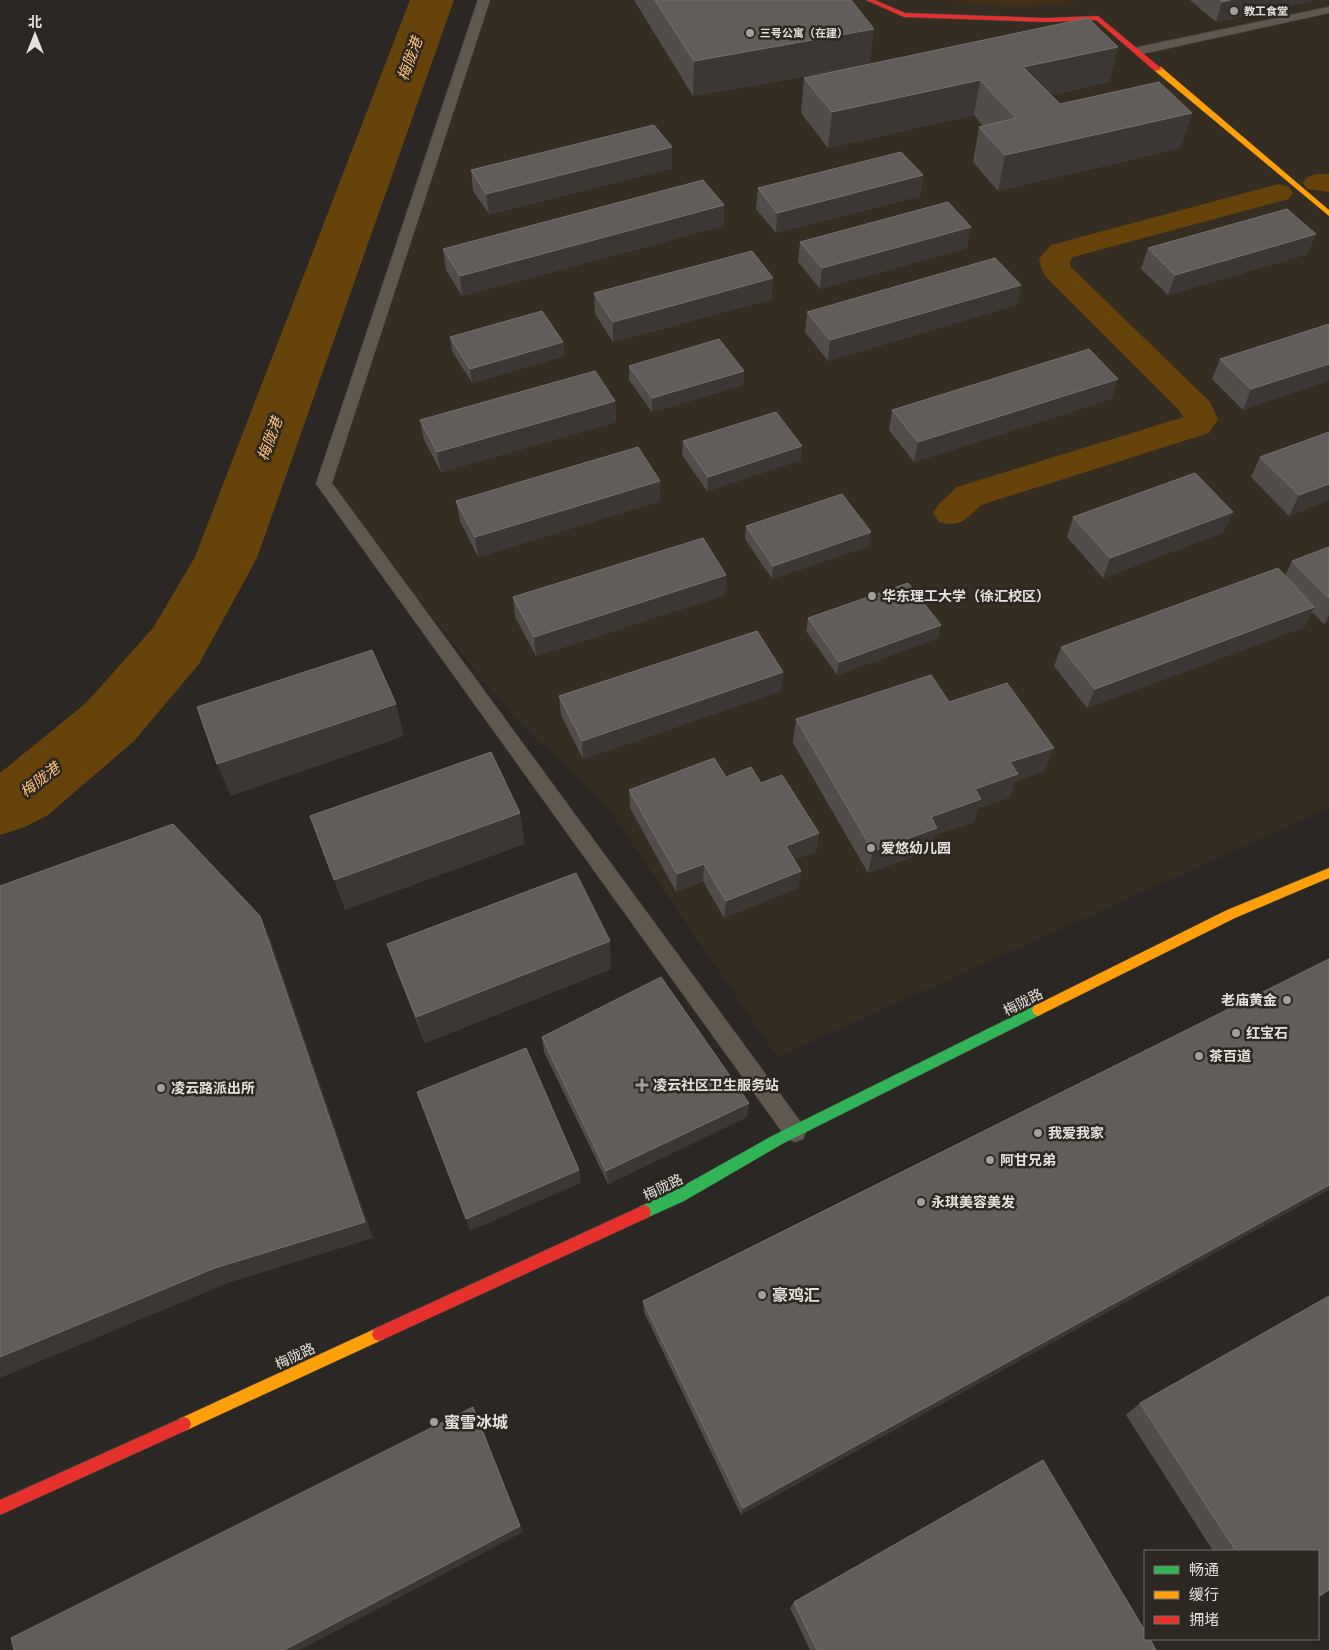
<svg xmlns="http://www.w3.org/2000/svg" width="1329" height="1650" viewBox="0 0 1329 1650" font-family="Quicksand,'Noto Sans SC',sans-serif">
<rect width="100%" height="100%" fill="#2a2724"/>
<path fill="#352c22" d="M477,0H1329V808L777,1057L605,804L505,707L324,484Z"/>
<path fill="#412e13" d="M949,0H1081C1033,9 996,7 949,0Z"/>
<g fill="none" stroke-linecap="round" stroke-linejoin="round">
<path fill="#67430c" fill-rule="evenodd" d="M1317,174H1329V192L1307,189L1303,183L1307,177Z
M1279,184L1289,187L1293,193L1289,199L1073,257L1070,261L1071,267L1210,402L1218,419L1209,433L981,505C966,519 961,528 939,522L933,513L939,504L957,487L1184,417L1179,410L1046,277L1042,270L1039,259L1051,245Z"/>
<path fill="#67430c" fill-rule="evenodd" d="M410,0H454L257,558L199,664L134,741L48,815L25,827L0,835V773L86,703L153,628L195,557Z"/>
<g stroke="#474542" stroke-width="1">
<path id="lane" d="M478,0H490L332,483L803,1125L806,1132L803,1139L795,1142L787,1139L316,484Z
M1329,7V13L1138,55L1132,51L1138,47Z"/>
</g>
<g stroke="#474542" stroke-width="1">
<path id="fast" d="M1038,1004L1042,1006L1044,1010L1042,1014L782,1144L684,1201L644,1219L639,1217L637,1212L639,1207L674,1191L772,1136Z"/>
</g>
<g stroke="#474542" stroke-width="1">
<path id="slow" d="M1155,67H1161L1329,210V216L1155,71Z
M1329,868V878L1235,918L1042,1014L1038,1016L1034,1014L1032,1010L1034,1006L1227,910Z
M379,1327L384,1329L386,1334L384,1339L189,1429L184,1431L179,1429L177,1424L179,1419Z"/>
</g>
<g stroke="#474542" stroke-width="1">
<path id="jam" d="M866,0H875L905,13L1046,18L1098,16L1162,69L1155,71L1096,20L1046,22L904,17Z
M644,1205L649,1207L651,1212L649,1217L384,1339L379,1341L374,1339L372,1334L374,1329Z
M184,1417L189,1419L191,1424L189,1429L0,1515V1500Z"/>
</g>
<use href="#lane" fill="#60584f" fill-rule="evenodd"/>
<use href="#fast" fill="#30b455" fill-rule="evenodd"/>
<use href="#slow" fill="#ff9f0a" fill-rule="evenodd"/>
<use href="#jam" fill="#e5322d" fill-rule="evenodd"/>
</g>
<path fill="#514d4b" d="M634,0H851L870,64L1118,47L1109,82L1051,95L1060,104L1192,113L1180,148L998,191L973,162L979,127L983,126L974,115L828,148L801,113L804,78L845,69L693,96Z
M1190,0H1316L1216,22Z
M672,147V168L489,214L473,191L471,170Z
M923,175L920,196L776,233L756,209L758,188Z
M724,205L723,226L462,296L446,270L443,249Z
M1316,234L1307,254L1168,295L1141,269L1148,248Z
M800,242L967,248L820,289L798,262Z
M1021,285L1016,305L828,361L805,332L807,312Z
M594,293L772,299L613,342L595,314Z
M1329,324L1243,410L1212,379L1220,359Z
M450,337L563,342L564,356L472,383L452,351Z
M629,366L744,371L743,385L652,412L629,380Z
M1118,379L1111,399L914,462L889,430L892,410Z
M615,401L616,422L441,472L424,440L420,420Z
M1329,432V500L1289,516L1251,477L1260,457Z
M683,441L801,460L707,491L682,455Z
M456,501H660L478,557L460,521Z
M1073,517L1224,532L1103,578L1067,537Z
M746,526L869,546L772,579L745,539Z
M1329,547V621L1324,624L1312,612L1304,627L1087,708L1054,666L1061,647L1285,576L1292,561Z
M726,575L725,595L536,656L515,617L513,597Z
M808,618L941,625L938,638L837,675L806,631Z
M783,672L781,691L583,759L561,715L559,696Z
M949,702L1045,771L1015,781L1010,797L978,808L974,822L935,835L931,850L868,873L793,743L796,719Z
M726,777L761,783L819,833L816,851L794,860L801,871L798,888L724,918L703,881L676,892L630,808L629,790Z
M387,944L611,969L425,1043L397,972Z
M1329,959L741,1515L644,1312L643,1301Z
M542,1037L749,1103L747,1117L608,1184L544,1052Z
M1140,1403L1318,1551H1213L1126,1415Z
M794,1602L1156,1650H810L790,1608Z"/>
<path fill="#3b3735" d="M1230,0H1316L1216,22L1222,2Z
M874,29L870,64L693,96L694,61Z
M1118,47L1109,82L1016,103L1023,67Z
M980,80L974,115L828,148L832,112Z
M1192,113L1180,148L998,191L1005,155Z
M672,147V168L489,214L486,194Z
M923,175L920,196L776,233L777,213Z
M724,205L723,226L462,296L460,276Z
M971,227L967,248L820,289L822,268Z
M1316,234L1307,254L1168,295L1175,275Z
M773,278L772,299L613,342V322Z
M1021,285L1016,305L828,361L830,340Z
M563,342L564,356L472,383L470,369Z
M1329,364V381L1243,410L1251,389Z
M744,371L743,385L652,412V398Z
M1118,379L1111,399L914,462L918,442Z
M615,401L616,422L441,472L437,452Z
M802,446L801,460L707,491L708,477Z
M660,481V501L478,557L475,537Z
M1329,484V500L1289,516L1299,495Z
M1233,512L1224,532L1103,578L1110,558Z
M871,532L869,546L772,579L773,566Z
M726,575L725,595L536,656L534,637Z
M1314,607L1304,627L1087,708L1095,689Z
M1329,614V621L1324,624Z
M941,625L938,638L837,675L839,662Z
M783,672L781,691L583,759L582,741Z
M396,704L404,736L231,796L217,764Z
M1054,748L1045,771L1015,781L1010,797L978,808L974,822L935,835L931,850L868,873L873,851L975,789L1010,762Z
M520,813L525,844L345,910L334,880Z
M819,833L816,851L784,864L786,846Z
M704,864L703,881L676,892L677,874Z
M801,871L798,888L724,918L726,901Z
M260,916L270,938L373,1238L228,1283L0,1378V1357Z
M610,941L611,969L425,1043L416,1017Z
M749,1103L747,1117L608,1184L606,1171Z
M579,1170L581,1183L470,1231L466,1219Z
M1329,1185V1190L741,1515L743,1508Z
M473,1407L477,1415L523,1532L300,1650H284Z"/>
<path fill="#615d5b" stroke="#75716f" d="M655,0H851L874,29L694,61Z
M1220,0H1230L1222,2Z
M1088,18L1118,47L1023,67L1060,104L1159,82L1192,113L1005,155L979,127L1016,118L980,80L832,112L804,78Z
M654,125L672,147L486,194L471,170Z
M901,152L923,175L777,213L758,188Z
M703,180L724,205L460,276L443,249Z
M948,202L971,227L822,268L800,242Z
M1287,209L1316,234L1175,275L1148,248Z
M752,251L773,278L613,322L594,293Z
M995,258L1021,285L830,340L807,312Z
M542,311L563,342L470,369L450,337Z
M1329,324V364L1251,389L1220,359Z
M719,339L744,371L652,398L629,366Z
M1089,349L1118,379L918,442L892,410Z
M595,371L615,401L437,452L420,420Z
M776,412L802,446L708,477L683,441Z
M1329,432V484L1299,495L1260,457Z
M638,447L660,481L475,537L456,501Z
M1195,473L1233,512L1110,558L1073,517Z
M842,494L871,532L773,566L746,526Z
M703,538L726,575L534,637L513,597Z
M1329,547V598L1292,561Z
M1278,568L1314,607L1095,689L1061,647Z
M908,583L941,625L839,662L808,618Z
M757,631L783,672L582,741L559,696Z
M372,650L396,704L217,764L197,707Z
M931,675L949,702L1007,683L1054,748L1010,762L1018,774L975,789L981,799L931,817L937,828L873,851L796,719Z
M491,752L520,813L334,880L310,816Z
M714,758L726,777L751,767L761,783L782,775L819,833L786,846L801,871L726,901L704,864L677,874L629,790Z
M173,824L260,916L365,1222L215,1268L0,1357V886Z
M576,873L610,941L416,1017L387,944Z
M1329,959V1185L743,1508L643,1301Z
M661,977L749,1103L606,1171L542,1037Z
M526,1048L579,1170L466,1219L417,1092Z
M1329,1296V1590L1318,1597V1551H1236L1140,1403Z
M473,1407L520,1526L284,1650H14L11,1638Z
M1043,1460L1145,1631V1639H1150L1156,1650H817L794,1602Z"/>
<g fill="#a39f9c" stroke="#2d2721" stroke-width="2">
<circle cx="1234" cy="11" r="5"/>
<circle cx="750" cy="33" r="5"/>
<circle cx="872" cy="596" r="5"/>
<circle cx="871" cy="848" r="5"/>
<circle cx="1287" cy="1000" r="5"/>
<circle cx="1236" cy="1033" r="5"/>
<circle cx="1199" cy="1056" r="5"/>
<path d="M639.5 1077.5h5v5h5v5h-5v5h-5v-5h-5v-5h5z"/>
<circle cx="161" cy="1088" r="5"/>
<circle cx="1038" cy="1133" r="5"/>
<circle cx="990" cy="1160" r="5"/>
<circle cx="921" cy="1202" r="5"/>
<circle cx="762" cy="1295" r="5"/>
<circle cx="434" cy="1422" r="5"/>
</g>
<g text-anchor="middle" stroke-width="5" stroke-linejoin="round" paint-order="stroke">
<g font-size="11" font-weight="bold" fill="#e4e0dc" stroke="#2d2721" text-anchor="start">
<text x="1244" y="15">教工食堂</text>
<text x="760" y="37">三号公寓（在建）</text>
</g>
<g font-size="14" font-weight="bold" fill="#e4e0dc" stroke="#2d2721" text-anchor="start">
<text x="882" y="601">华东理工大学（徐汇校区）</text>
<text x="881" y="853">爱悠幼儿园</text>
<text x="1277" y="1005" text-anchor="end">老庙黄金</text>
<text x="1246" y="1038">红宝石</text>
<text x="1209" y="1061">茶百道</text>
<text x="653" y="1090">凌云社区卫生服务站</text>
<text x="171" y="1093">凌云路派出所</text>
<text x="1048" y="1138">我爱我家</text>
<text x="1000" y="1165">阿甘兄弟</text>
<text x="931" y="1207">永琪美容美发</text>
</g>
<g font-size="14" fill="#e4e0dc" stroke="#2d2721">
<text transform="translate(1023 1002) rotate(-27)" y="5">梅陇路</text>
<text transform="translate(663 1187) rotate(-26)" y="5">梅陇路</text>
<text transform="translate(295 1356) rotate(-25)" y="5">梅陇路</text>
</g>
<g font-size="15" font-style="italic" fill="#fcc37b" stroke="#2d2721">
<text transform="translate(410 59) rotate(-70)" y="5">梅陇港</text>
<text transform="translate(270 439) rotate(-70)" y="5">梅陇港</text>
<text transform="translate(40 780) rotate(-38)" y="5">梅陇港</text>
</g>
<g font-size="16" font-weight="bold" fill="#e4e0dc" stroke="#2d2721" text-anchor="start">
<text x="772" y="1301">豪鸡汇</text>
<text x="444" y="1428">蜜雪冰城</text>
</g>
</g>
<rect x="1144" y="1550" width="175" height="90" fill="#2d2721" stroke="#76716c"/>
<rect x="1154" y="1566" width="25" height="8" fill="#30b455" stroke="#76716c"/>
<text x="1189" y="1575" font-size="15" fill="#e4e0dc">畅通</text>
<rect x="1154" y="1591" width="25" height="8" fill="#ff9f0a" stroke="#76716c"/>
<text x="1189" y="1600" font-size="15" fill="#e4e0dc">缓行</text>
<rect x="1154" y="1616" width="25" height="8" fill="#e5322d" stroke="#76716c"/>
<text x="1189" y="1625" font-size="15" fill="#e4e0dc">拥堵</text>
<g transform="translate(35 35)" stroke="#2d2721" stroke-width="4" paint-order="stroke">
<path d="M0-4L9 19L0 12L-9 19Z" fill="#e4e0dc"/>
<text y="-8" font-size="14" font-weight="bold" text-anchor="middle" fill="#e4e0dc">北</text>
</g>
</svg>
